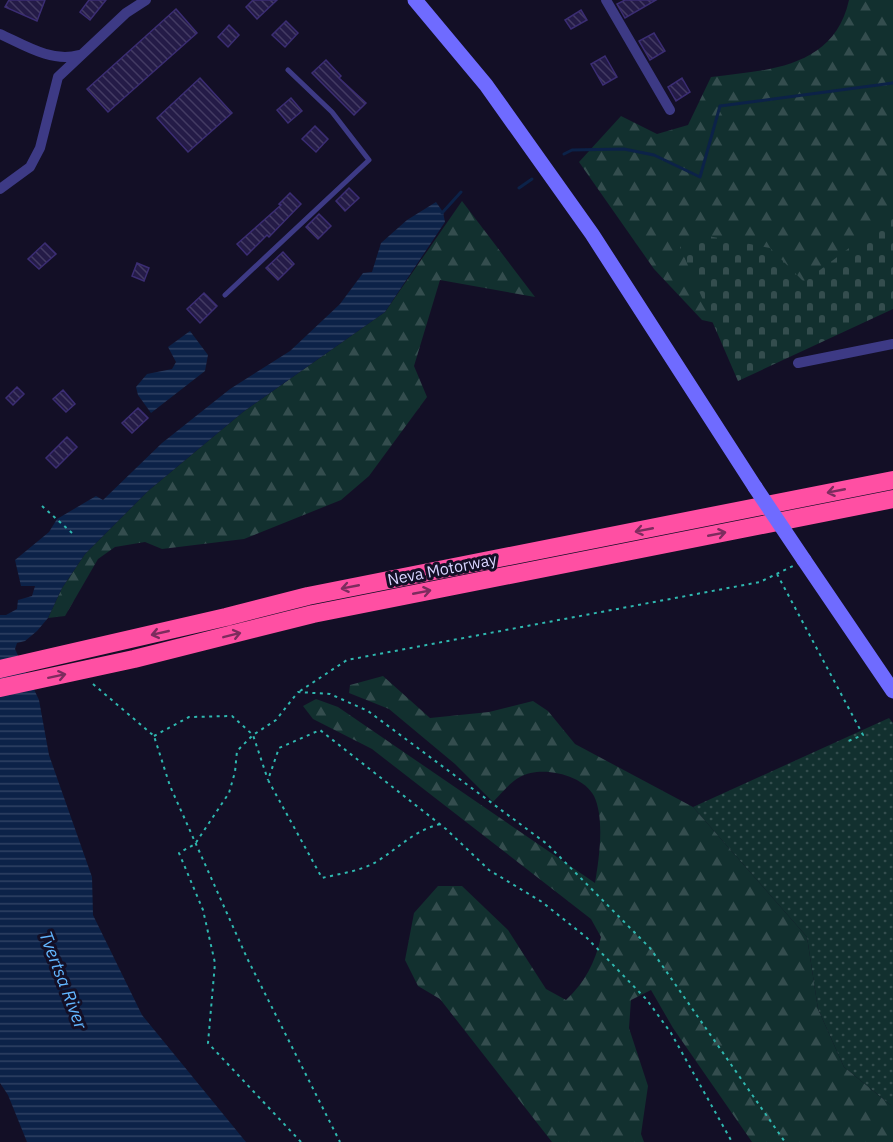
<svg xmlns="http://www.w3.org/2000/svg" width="893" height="1142" viewBox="0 0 893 1142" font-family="'IBM Plex Sans',sans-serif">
<defs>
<pattern id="green-dots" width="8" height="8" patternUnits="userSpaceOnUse" patternTransform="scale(1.5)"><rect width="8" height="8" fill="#12302f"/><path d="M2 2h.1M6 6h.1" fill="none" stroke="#344d4e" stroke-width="1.8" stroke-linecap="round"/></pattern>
<pattern id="forest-firs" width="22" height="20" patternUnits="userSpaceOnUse" patternTransform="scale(1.5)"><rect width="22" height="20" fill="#12302f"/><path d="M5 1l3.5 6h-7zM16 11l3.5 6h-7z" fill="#344d4e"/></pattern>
<pattern id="cemetery-stones" width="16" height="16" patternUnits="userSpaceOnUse" patternTransform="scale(1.5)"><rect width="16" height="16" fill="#12302f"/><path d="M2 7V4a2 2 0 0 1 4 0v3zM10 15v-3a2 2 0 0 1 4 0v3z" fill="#344d4e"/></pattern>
<pattern id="water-rules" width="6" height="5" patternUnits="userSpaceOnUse" patternTransform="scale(1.5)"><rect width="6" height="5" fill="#0c2248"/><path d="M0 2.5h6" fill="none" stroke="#2f4163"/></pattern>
<pattern id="building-back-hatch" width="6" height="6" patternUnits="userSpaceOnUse" patternTransform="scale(1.5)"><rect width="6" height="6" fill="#241b47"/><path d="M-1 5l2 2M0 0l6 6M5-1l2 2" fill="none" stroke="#433b63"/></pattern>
</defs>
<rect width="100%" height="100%" fill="#130f26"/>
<path fill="url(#green-dots)" d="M889,718L893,723V1107L844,1067L818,1009L807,937L693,807Z"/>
<path fill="url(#forest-firs)" d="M849,0H893V288L747,330L702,320L654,269L579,162L621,116L657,134L688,125L711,77C769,70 834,68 849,0Z
M462,201L535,297L440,280L414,366L427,397L369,476L341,500L244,539L162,549L145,542L115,547L98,559L65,616L48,618L62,588L85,554L148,491L243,412L385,312Z
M383,676L430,718L489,712L533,701L548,711L575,744L693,807L807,937L818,1009L844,1067L893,1107V1142H752L673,1028L651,990L631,1000L629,1028L648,1086L641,1134L644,1142H552L440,999L418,986L405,960L414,913L438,886H462L508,930L546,989L566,1000C585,982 595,963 601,937L591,919L372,749L313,719L303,706L316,699L338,707L595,883C599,859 605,819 594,796C583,774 540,765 520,777C510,782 501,794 493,802L455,764L389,709L349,693L350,685Z"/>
<path fill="url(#cemetery-stones)" d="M893,215V309L738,381L680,247L708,236L770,248L804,282Z"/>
<path fill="url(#water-rules)" d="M436,202L443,212L445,222L385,312L243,412L148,491L85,554L62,588L48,618L37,631L25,641L17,643L15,649L39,700L49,755L92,877L93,915L142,1015L246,1142H27L8,1095L0,1083V615H6L17,609L18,600L32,596L35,586H21L15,560L49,532L57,519L96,496L103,500L162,443L230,389L290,351L340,304L363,273L372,272L381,243L407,220Z
M190,331L208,355L205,371L151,413L138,395L136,387L147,374L172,369L176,362L168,347Z"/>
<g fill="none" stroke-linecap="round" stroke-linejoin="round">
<path stroke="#0c2248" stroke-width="3" d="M564,154L572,150L624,149L654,155L700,177L720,106L893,83
M519,188L532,179
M442,213L461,192"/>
</g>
<path fill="url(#building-back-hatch)" stroke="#3b2d73" stroke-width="1.5" d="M9,0H45L37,21L5,7Z
M89,0H106L90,20L80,12Z
M253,0H277L257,19L246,7Z
M625,0H656L625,18L617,4Z
M176,9L197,33L108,112L87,89Z
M581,10L587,20L571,29L565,20Z
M286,21L298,33L285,47L272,35Z
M229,25L239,35L228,47L218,37Z
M654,33L665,51L650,60L639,41Z
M605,56L617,77L603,85L591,64Z
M326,60L341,76L339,78L366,103L354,115L312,73Z
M200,78L232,113L188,152L157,118Z
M682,78L690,92L676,101L668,87Z
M291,98L302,111L288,123L277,110Z
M315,126L328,139L316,152L302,139Z
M349,188L359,198L345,211L336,201Z
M290,193L301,204L269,237L267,235L247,255L237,244L281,205L279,204Z
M319,214L331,226L318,239L306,227Z
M45,243L56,254L39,269L28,259Z
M283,252L294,264L278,280L266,268Z
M137,263L149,268L144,281L132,276Z
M204,293L217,306L200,323L187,309Z
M17,387L24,394L13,405L6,398Z
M63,390L75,404L66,412L53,399Z
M138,408L148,418L132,433L122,423Z
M67,437L77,447L56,468L46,458Z"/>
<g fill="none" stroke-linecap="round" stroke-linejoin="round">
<path stroke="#2fb8b0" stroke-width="2" stroke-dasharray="3 4.5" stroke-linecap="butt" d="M42,506L72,533
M777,574L863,735L846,742
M93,684L154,736L170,786L247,958L340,1142
M300,691L347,660L760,582L793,566
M154,736L189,717L232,716L253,735L268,780
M440,824C413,831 399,848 376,862C361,871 338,874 322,878L268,780L279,748L320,730L446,829L489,870L542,902L586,937L647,1000L671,1033L732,1142
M301,1142L208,1043L215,963L203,910L179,853L195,844L229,793L235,772L237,751L253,735L276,720L298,692L330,694L368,711L547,844L650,948L785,1142"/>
<path stroke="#3d3a85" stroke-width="5" d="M225,295L369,160L332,112L288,70"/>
<path stroke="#3d3a85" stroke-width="10" d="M606,0L670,110
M0,34C24,45 52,63 79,55
M0,189L30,167L40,148L58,77L126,13L146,0
M798,363L893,344"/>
<path stroke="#6f6bff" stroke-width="15" d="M415,0L486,85L592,234L755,487
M804,560L893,691"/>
<path stroke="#ff4fa3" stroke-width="18" d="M0,669L226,617L308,596L893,480
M0,688L134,659L313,614L893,499"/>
<path stroke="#6f6bff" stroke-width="15" d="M755,487L804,560"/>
</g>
<defs><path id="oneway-shaft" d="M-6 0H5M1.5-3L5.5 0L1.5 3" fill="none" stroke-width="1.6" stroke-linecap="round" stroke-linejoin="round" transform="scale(1.5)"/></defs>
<g stroke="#7d2c5e">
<use href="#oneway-shaft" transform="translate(836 491) rotate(169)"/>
<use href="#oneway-shaft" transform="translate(644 530) rotate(169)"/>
<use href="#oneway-shaft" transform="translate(717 534) rotate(-11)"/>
<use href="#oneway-shaft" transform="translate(350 587) rotate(169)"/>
<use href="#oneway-shaft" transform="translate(422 592) rotate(-11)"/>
<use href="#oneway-shaft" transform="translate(160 633) rotate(167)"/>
<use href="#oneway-shaft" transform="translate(232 635) rotate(-14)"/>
<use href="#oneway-shaft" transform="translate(57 676) rotate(-12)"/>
</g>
<g text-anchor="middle" stroke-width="6" stroke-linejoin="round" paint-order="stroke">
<g font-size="16" fill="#d9d4ff" stroke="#130f26">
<text transform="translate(442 569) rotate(-11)" y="6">Neva Motorway</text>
</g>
<g font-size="18" font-style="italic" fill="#62b6ff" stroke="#130f26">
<text transform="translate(63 980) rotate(69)" y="6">Tvertsa River</text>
</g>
</g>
</svg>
